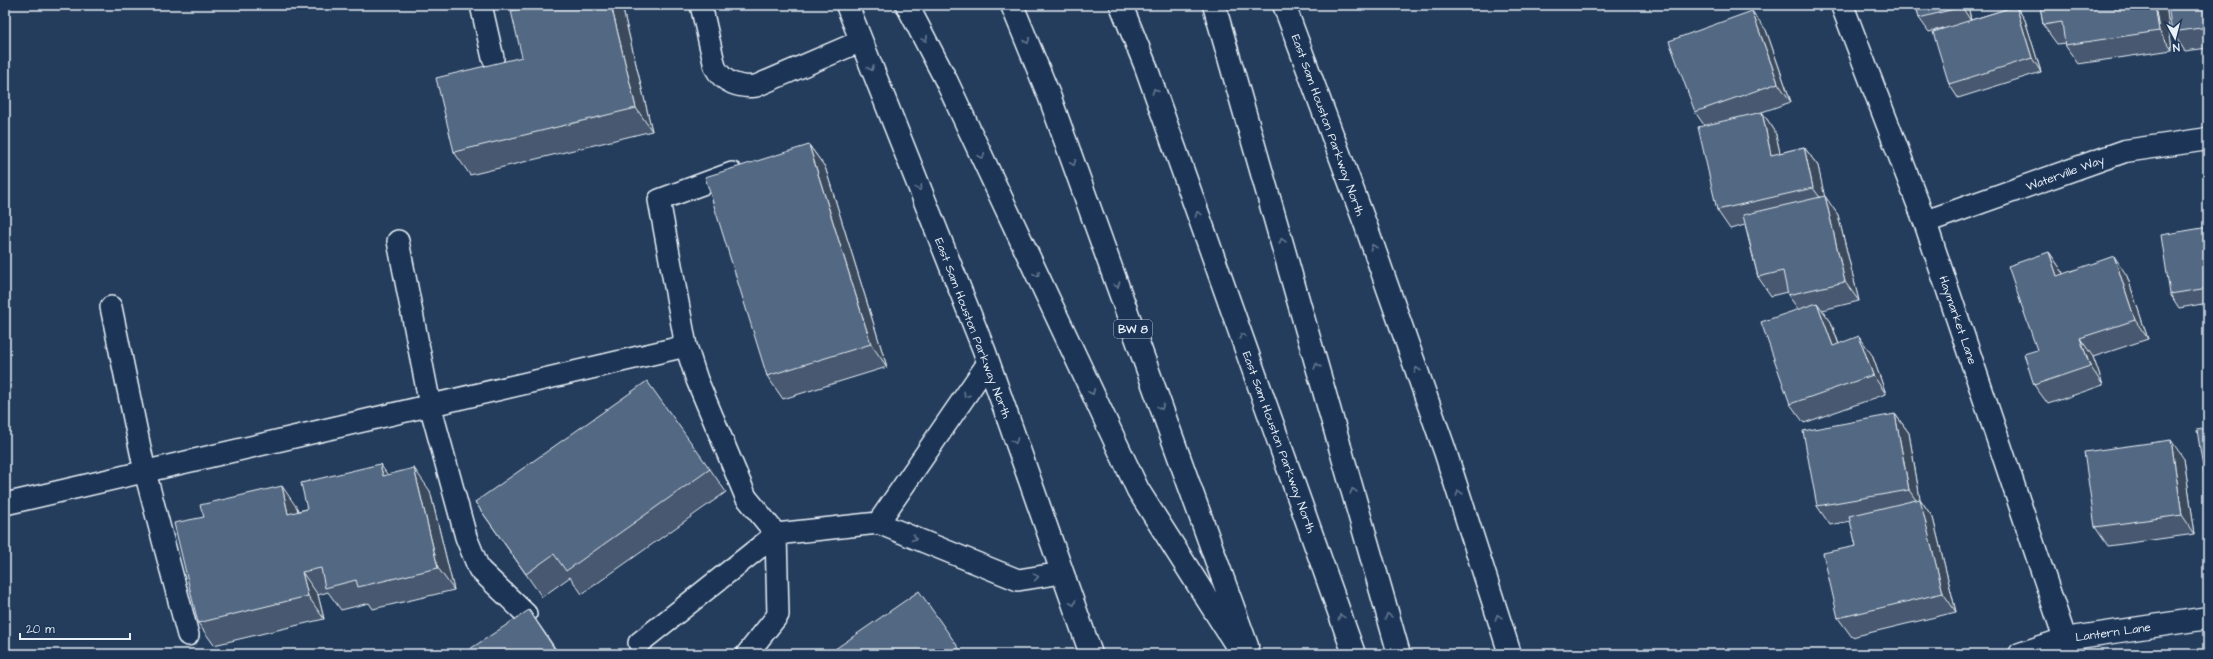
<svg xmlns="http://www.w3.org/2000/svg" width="2213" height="659" viewBox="0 0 2213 659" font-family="'Architects Daughter',sans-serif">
<rect width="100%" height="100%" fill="#253d5d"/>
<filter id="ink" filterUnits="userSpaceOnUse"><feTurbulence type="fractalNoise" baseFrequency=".025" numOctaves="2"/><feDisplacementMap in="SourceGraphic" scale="8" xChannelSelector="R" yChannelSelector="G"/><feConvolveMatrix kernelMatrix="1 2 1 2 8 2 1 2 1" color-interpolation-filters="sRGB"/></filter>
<g filter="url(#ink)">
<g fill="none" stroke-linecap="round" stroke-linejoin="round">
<g stroke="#e8f1f8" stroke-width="24">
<path id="service" d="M481,5L493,58
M701,5L715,67C723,83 740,88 756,86L861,41
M398,241L430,405L466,537L479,569L526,614
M111,307L145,472L188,635
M686,346L659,200L732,173
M5,504L686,346L697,380L746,497L776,534L778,615L747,654
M878,523L988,363
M639,643L776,534L878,523L1018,580L1062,573"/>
</g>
<g stroke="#e8f1f8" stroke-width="25">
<path id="minor" d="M1842,5L1925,222L2065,639
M1925,222L2125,151L2208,139
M2020,654L2065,639L2208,618"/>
</g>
<g stroke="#e8f1f8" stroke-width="25">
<path id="secondary" d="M847,5L984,350L1091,654
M1284,5L1366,226L1445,451L1510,654"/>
</g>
<g stroke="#e8f1f8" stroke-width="25">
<path id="motorway" d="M907,5L946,80L1138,490L1242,654
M1012,5L1050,98L1247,646
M1121,5L1146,67L1354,654
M1214,5L1399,654"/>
</g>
<use href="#service" stroke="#1d3557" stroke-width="21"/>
<use href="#minor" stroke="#1d3557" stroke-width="22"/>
<use href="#secondary" stroke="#1d3557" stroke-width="22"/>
<use href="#motorway" stroke="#1d3557" stroke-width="22"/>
</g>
<path fill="#475970" stroke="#e8f1f8" d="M535,5H620L623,10L652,131L470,175L454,152L522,57Z
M1916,5H1968L1971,20L2016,6L2025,20L2041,72L1958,98L1949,84L1943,28L1929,32L1919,18Z
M2040,5H2166L2172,50L2078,64L2065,45V43L2057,44L2043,25Z
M2208,5V48L2185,51L2172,32Z
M1766,30L1791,102L1762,112L1775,131L1780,153L1804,147L1818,166L1824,196L1838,215L1859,301L1822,310L1831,322L1839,344L1872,355L1886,394L1804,423L1790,404L1798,309L1788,295L1787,292L1771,296L1758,277L1745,225L1730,229L1717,210L1704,125L1695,112Z
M809,145L825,167L887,367L783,399L767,376Z
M2208,227V303L2179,308L2170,294Z
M2049,252L2062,271L2063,274L2127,276L2148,339L2093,357L2103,385L2048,404L2034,385Z
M1895,414L1909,433L1920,499L1933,518L1956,612L1852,637L1838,618L1856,546L1851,521L1830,525L1817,506Z
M2184,459L2195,534L2108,546L2095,527Z
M710,469L726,492L582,594L570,577L542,597L475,502Z
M387,475L430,491L454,590L373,609L369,603L341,610L328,592L318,595L324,619L214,645L198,623L297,508L298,511L307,509Z"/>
<path fill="#3a485b" stroke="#e8f1f8" d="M611,5H620L623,10L652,131L636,108Z
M1961,5H1968L1971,21L1962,7Z
M2155,5H2166L2172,50L2159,31Z
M2016,6L2025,20L2041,72L2032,58Z
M1752,11L1766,30L1791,102L1778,83Z
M1762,112L1775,131L1785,174L1771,155Z
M809,145L825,167L887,367L871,344Z
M1804,147L1818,166L1827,207L1813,188Z
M1825,196L1838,215L1859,301L1845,282Z
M2049,252L2062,271L2070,295L2057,276Z
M2114,256L2127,276L2148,339L2135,320Z
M1817,303L1831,322L1846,365L1833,346Z
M1859,336L1872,355L1886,394L1873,375Z
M2080,338L2093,357L2103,385L2090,366Z
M1895,414L1909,433L1920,499L1933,518L1956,612L1943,593L1922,509L1909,490Z
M2171,440L2184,459L2195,534L2182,515Z
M380,464L396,487L383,476Z
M414,468L430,491L454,590L438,568Z
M282,486L297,508L304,536L288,514Z
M302,572L318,595L324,619L308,596Z
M529,610L545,633L559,654H558Z"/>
<path fill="#536782" stroke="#e8f1f8" d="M535,5H611L636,108L454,152L436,78L522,57L511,11Z
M1916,5H1961L1962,7L1919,18Z
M2040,5H2155L2159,31L2065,45L2062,22L2043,25Z
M2168,5H2208V27L2172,32Z
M2016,6L2032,58L1949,84L1933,32Z
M1752,11L1778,83L1695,112L1669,41Z
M1762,112L1771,155L1804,147L1813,188L1717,210L1698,127Z
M809,145L871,344L767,376L705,177Z
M1825,196L1845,282L1788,295L1783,271L1758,277L1743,215Z
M2208,227V288L2170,294L2161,235Z
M2049,252L2057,276L2114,256L2135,320L2080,338L2090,366L2034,385L2024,354L2037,350L2008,266Z
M1817,303L1833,346L1859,336L1873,375L1790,404L1761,322Z
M647,381L710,469L566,571L554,554L526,574L475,502Z
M1895,414L1909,490L1817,506L1803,431Z
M2208,428V498L2197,430Z
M2171,440L2182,515L2095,527L2084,452Z
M380,464L383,476L414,468L438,568L358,587L356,580L325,588L321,568L302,572L308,596L198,623L174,523L204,517L200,505L282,486L288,514L307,509L301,483Z
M1920,499L1943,593L1838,618L1823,553L1856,546L1849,516Z
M919,591L963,654H828Z
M529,610L558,654H469L467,651Z"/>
<defs><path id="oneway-chevron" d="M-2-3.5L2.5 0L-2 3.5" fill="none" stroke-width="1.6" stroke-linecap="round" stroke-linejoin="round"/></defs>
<g stroke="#64778f">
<use href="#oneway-chevron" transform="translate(925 39) rotate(62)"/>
<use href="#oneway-chevron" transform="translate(1027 41) rotate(68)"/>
<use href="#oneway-chevron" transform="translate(871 68) rotate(68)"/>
<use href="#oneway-chevron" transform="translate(1155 91) rotate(-110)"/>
<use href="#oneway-chevron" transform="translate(982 156) rotate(65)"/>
<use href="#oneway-chevron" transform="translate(1073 163) rotate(70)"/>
<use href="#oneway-chevron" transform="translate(919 188) rotate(68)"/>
<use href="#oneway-chevron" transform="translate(1198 214) rotate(-110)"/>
<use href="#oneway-chevron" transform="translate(1282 241) rotate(-106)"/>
<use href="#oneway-chevron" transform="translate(1373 247) rotate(-109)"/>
<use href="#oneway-chevron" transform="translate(1037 274) rotate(65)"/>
<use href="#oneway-chevron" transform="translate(1117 285) rotate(70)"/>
<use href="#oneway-chevron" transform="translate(1242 336) rotate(-110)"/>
<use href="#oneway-chevron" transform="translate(1317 366) rotate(-106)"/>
<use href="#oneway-chevron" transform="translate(1417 370) rotate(-109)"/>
<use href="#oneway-chevron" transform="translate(1092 392) rotate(65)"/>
<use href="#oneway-chevron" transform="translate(966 395) rotate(124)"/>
<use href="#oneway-chevron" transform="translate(1161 407) rotate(70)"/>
<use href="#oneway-chevron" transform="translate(1015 441) rotate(70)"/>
<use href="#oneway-chevron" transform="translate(1353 491) rotate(-106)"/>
<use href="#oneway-chevron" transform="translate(1459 493) rotate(-108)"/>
<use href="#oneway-chevron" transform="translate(914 538) rotate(22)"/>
<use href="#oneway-chevron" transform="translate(1036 577) rotate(-9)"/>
<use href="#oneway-chevron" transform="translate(1073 603) rotate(70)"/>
<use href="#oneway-chevron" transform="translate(1388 616) rotate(-106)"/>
<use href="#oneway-chevron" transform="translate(1341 617) rotate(-110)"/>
<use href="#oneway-chevron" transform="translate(1498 617) rotate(-108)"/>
</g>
</g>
<g text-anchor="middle" stroke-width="3.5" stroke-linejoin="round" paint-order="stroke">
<rect fill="#1d3557" stroke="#abb9c8" stroke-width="1" x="1114" y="320" width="38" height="18" rx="3"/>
<g font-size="11" font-weight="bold" fill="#e8f1f8">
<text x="1133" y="333">BW 8</text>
</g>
<g font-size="12" fill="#e8f1f8" stroke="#1d3557">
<text transform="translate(1328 125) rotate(70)" y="4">East Sam Houston Parkway North</text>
<text transform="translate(2065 173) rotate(-20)" y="4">Waterville Way</text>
<text transform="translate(1958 320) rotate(71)" y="4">Haymarket Lane</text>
<text transform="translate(973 328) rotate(69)" y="4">East Sam Houston Parkway North</text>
<text transform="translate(1279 442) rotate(70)" y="4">East Sam Houston Parkway North</text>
<text transform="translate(2113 632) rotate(-8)" y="4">Lantern Lane</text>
</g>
</g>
<rect width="2213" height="659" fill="none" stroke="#1d3557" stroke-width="20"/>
<rect x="10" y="10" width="2193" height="639" fill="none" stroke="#e8f1f8" stroke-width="1.5" filter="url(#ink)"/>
<g transform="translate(2175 38) rotate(173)" stroke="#1d3557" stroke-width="3" paint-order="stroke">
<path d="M0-3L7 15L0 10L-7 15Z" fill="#e8f1f8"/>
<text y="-6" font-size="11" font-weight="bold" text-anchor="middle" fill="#e8f1f8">N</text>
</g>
<path d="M20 633v6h110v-6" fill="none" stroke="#e8f1f8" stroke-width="2"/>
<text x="26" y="633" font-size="12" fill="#e8f1f8" stroke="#1d3557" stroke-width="3" paint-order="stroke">20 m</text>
</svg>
